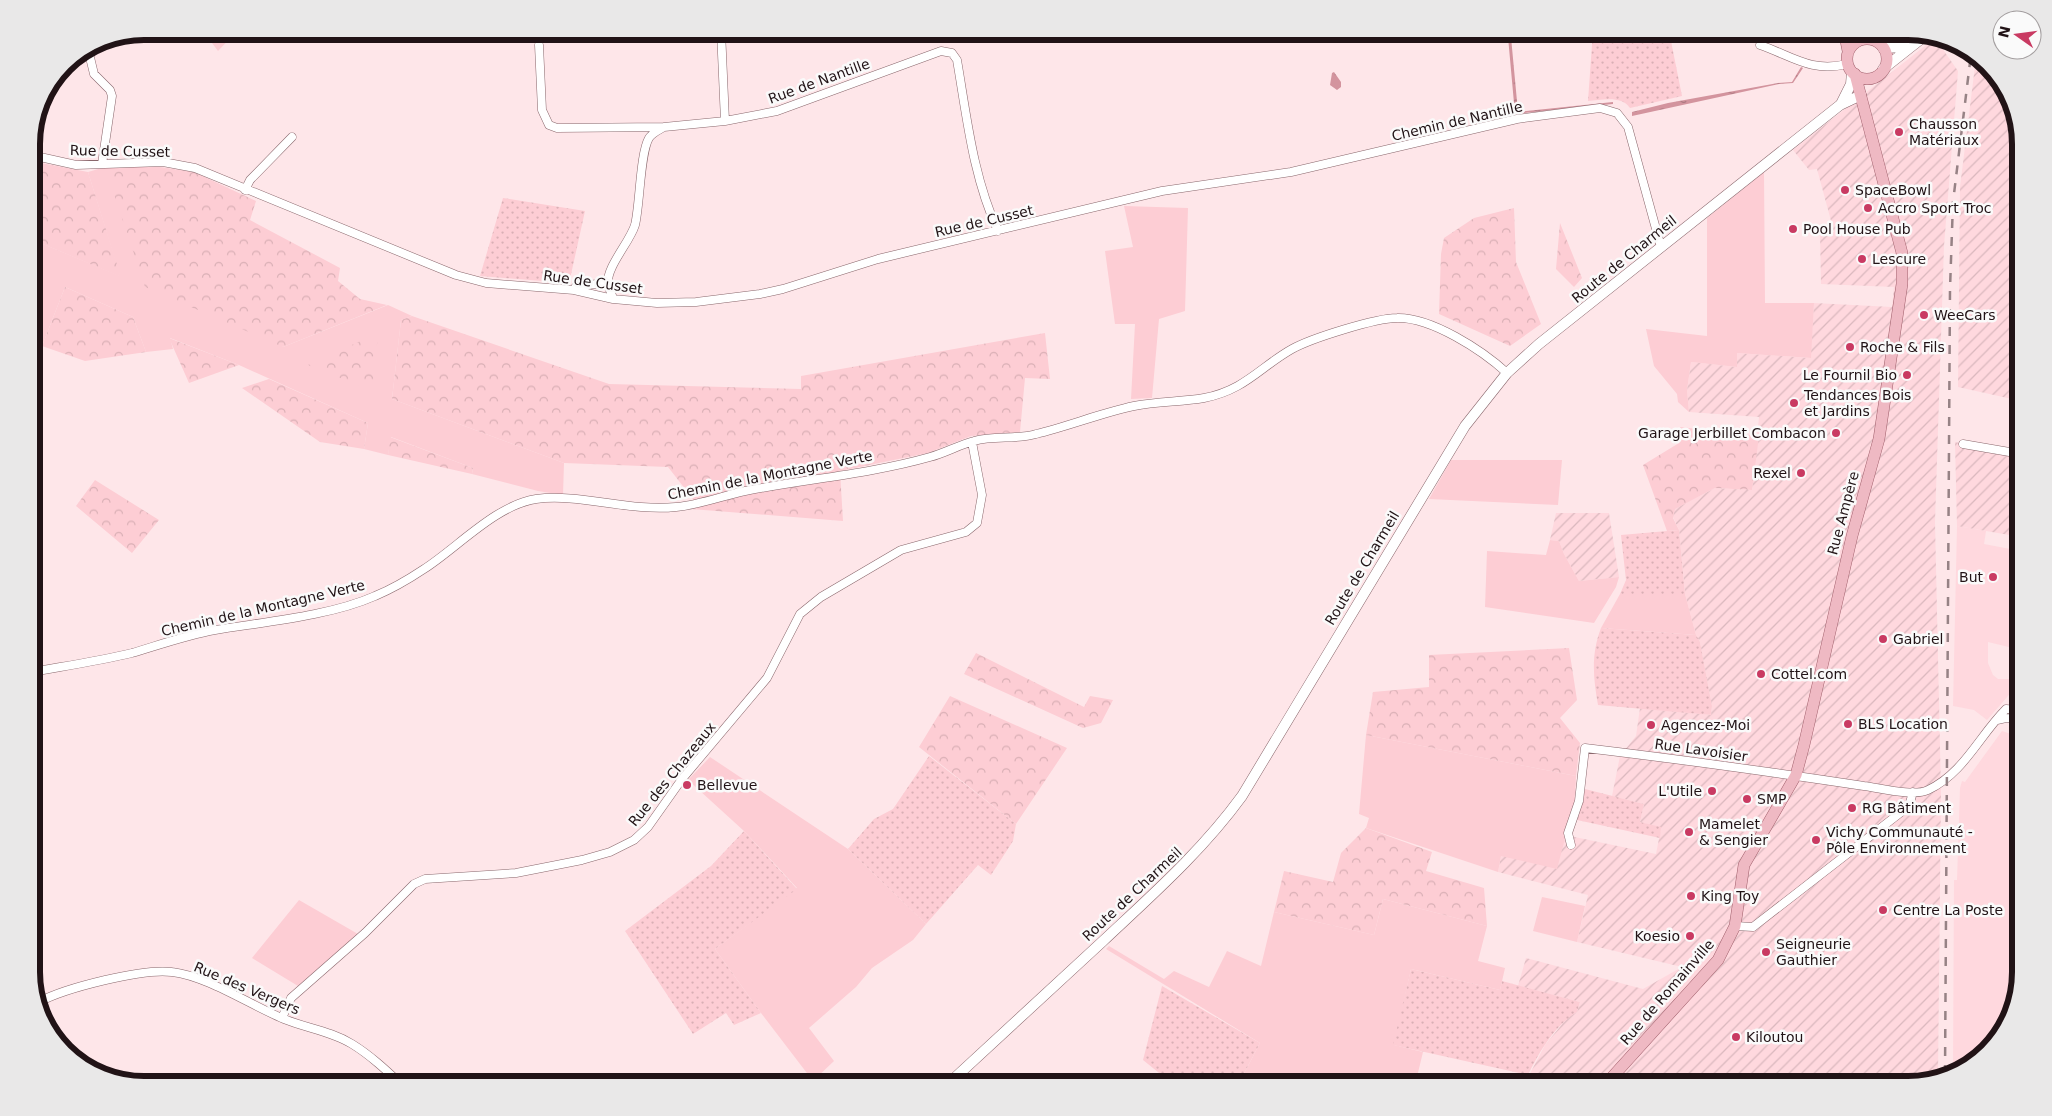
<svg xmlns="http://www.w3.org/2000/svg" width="2052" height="1116" viewBox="0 0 2052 1116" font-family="'DejaVu Sans',sans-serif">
<defs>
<pattern id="industrial-furrows" width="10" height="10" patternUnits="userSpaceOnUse" patternTransform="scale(1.25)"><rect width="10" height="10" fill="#ffd8de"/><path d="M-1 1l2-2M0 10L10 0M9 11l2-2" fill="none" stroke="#dab8be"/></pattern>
<pattern id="forest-crowns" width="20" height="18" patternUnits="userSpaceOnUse" patternTransform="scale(1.25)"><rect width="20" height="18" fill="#fdcdd4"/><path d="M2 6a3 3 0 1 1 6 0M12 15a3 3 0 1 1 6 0" fill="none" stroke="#d9afb5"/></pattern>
<pattern id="garden-dots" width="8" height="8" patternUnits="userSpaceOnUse" patternTransform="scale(1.25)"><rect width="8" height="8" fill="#fdcdd4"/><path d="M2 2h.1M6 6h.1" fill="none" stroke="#d9afb5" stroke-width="1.8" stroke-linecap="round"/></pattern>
<pattern id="water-ripples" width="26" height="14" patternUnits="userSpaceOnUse" patternTransform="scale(1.25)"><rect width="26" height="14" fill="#d3949e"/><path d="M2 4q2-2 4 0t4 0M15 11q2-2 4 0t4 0" fill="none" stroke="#ab7880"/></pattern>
</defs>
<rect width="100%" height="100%" fill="#fee6e9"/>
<path fill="#ffd8de" d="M1957,526L1986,531L1984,544L2021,551V650L1988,642V663L1993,675L1998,679H2021V681L1987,720L1974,710L1953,706Z
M2002,731L2017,736L2019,771L2021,772V972L2009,1022L1971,1066L1953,1071L1954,880H1957L1960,788L1962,781L1965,782Z"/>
<path fill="url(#industrial-furrows)" d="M1772,31H1839L1823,40L1778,38Z
M1872,31H1908L1918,33L1905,43L1897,42Z
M1935,38L1958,71L1944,246L1935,522L1941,792L1938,1076L1909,1085H1524L1545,1045L1568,1017L1577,1012L1580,1002L1518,986L1526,958L1643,989L1682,967L1577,942L1588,895L1498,872L1501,856L1565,835L1656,854L1661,828L1640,822L1644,804L1612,796L1620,756L1636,736L1640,708L1711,715L1712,706L1700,642L1696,635L1685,594L1679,530L1673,517L1674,509L1715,488L1752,490L1759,417L1689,412L1687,390L1691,362L1737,367V353L1810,358L1814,303L1892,307L1894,287L1821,284L1820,233L1834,232L1817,169L1809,170L1793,150Z
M1976,58L2002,81L2021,137V401L1958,387L1960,187Z
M1955,442L2021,454V537L1957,526Z
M1556,513H1609L1619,577L1579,581L1564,554L1559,541L1550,540Z"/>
<path fill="#fdcdd4" d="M105,167L283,347L388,305L412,316L401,320L392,399L564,463L563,495L538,491L472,474L473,468L391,437L388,455L364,449L368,423L239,365L170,338L173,349L146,352L133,317L65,287L42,346L31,341V284L34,275L31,273V239L120,276L88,172Z
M1764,172L1765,303H1814L1811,358L1737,353V367L1691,362L1687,390L1689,412L1678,402L1677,394L1654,366L1646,329L1707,336V218Z
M1124,206L1188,208L1185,311L1159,319L1152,398L1131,399L1135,324H1115L1105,251L1133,247Z
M1451,460H1562L1558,505L1429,499Z
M1550,540L1559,541L1564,554L1579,581L1619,577L1616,587L1594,623L1485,607L1487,551L1546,555Z
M1620,594H1685L1696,635L1601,628Z
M1366,735L1576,776L1575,800L1557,869L1501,856L1498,872L1366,828L1369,818L1359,814Z
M710,757L848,849L926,924L913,940L872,968L856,987L809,1028L834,1061L813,1081L761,1013L715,949L797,888L744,831L688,780Z
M1542,897L1585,906L1577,942L1533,931Z
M1383,899L1487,926L1478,961L1505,968L1500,990L1411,969L1394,1045L1423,1052L1415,1085H1238L1260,1043L1106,949L1109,946L1164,979L1174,971L1209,987L1227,951L1261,966L1274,912L1374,935Z
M299,900L358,934L298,986L252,958Z"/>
<path fill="url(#forest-crowns)" d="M203,31H237L218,51Z
M31,161L88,172L121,277L31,239Z
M105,167H160L194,172L256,201L250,220L340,268L338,281L360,299L387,305L283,347L145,287Z
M1514,208L1516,262L1541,324L1510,346L1439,314L1441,254L1444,238L1474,218Z
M1560,223L1582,278L1574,287L1556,269Z
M65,287L133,317L146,352L85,361L42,346Z
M412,316L609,384L801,389V376L1045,333L1050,379L1025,378L1020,432L971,436L928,453L840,471L843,521L691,509L693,499L668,467L564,463L392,399L401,320Z
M378,333L373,391L308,365Z
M169,338L239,365L189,383Z
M269,379L368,423L364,449L320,442L242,388Z
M1680,427L1759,436L1752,490L1715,488L1675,509L1673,518L1679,530L1667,531L1643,465L1679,443Z
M390,437L473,468L472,474L388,455Z
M95,480L159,520L132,553L76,506Z
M1569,648L1577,700L1560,718L1580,743L1576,776L1366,735L1373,692L1429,687V655Z
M976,653L1084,707L1090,696L1113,700L1101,723L1083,728L964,674Z
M950,696L1067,748L1016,824L919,747Z
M1366,828L1432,852L1426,871L1484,888L1487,926L1383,899L1374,935L1274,912L1284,871L1333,882L1341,853Z"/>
<path fill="url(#garden-dots)" d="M1593,31H1669L1682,96L1630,108C1622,95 1601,100 1588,101Z
M503,198L585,211L570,279L555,282L480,276Z
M1679,530L1685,594H1620L1626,580L1621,535Z
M1601,628L1696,635L1700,642L1712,706L1711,715L1598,705C1593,677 1591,654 1601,628Z
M929,756L1016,824L1013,841L991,875L978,865L926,924L848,849L874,819L893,809Z
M1585,789L1644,804L1640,822L1661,827L1660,838L1577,820Z
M744,831L797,889L715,949L761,1013L734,1025L726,1013L693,1034L625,931L711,866Z
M1411,969L1500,990L1502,981L1580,1002L1577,1012C1555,1025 1539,1052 1528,1075L1393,1045Z
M1162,986L1260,1043L1238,1085H1174L1143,1060Z"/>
<path fill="url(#water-ripples)" d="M1508,37H1511L1518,112L1613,102V104L1515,114Z
M1801,67L1803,68L1793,83L1779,84L1632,116V112L1668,103L1778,83L1792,82Z
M1334,72L1341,82V87L1337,90L1330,85L1332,73Z"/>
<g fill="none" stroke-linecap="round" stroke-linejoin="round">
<g stroke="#89676c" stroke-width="9">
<path id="minor" d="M721,31L725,121
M539,45L542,110L549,125L557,128L664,127
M1760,45C1792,56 1811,73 1847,64
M88,49L94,74L110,90L112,96L102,164
M31,155L76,165L163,162L195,168L456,275L486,283L574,290L613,299L657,303L696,302L760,294L783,289L878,259L1162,191L1291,172L1517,119L1600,108L1617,113L1628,127L1661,247
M245,190L250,180L292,137
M574,290L576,286L608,283
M613,299C612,294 609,289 608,284C606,267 630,242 635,225C640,205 640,153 649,138C652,133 659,130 664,127L725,121L777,111L941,51L952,53L957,60C967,118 973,177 998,231
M1963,444L2021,454
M32,672C65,666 99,661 132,653C159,645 187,635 215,630C264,622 330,616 375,596C392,589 409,579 424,569C457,548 496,505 536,499C579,493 630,512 676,507C699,505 722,496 745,491C806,479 870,474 930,457C945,453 959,445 974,441C994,435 1016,440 1036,434C1069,426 1101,413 1134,406C1157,401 1181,402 1204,398C1245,390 1260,367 1292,349C1312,338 1376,318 1397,318C1431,317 1482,350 1507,373
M1997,720L2006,718L2018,719
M1571,845L1568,833L1579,801L1585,748C1678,759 1771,772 1864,786C1880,788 1914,797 1928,790C1964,773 1979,736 2006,709L2017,710
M1735,926L1753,927L1909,806L1913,792
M39,1002C65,988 143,968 172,972C207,976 250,1005 284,1019C306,1028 331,1031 352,1044C370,1055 386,1070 402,1085
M282,1018L291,998L365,933L414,884L425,879L516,873L582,860L610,852L634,840L648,827L682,779L767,678L800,614L821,597L901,550L966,532L977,523L982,495L972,442"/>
</g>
<g stroke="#89676c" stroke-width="11">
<path id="secondary" d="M1883,48L1905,47L1911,45
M1883,69L1926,35
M1841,104L1851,84L1852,72
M2021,698L2015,713L2021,725
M947,1085C999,1037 1051,989 1103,941C1152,895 1202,851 1242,796L1465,426L1507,373L1539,344L1840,105L1861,95"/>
</g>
<g stroke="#a0606c" stroke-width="12">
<path id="primary" d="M1844,31L1848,51
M1847 59a20 20 0 1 1 40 0a20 20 0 1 1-40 0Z
M1605,1085L1718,960L1735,926L1744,865L1796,775L1804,745L1852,536L1879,439L1902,284V253L1855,74"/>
</g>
<use href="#minor" stroke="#fff" stroke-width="8"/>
<use href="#secondary" stroke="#fff" stroke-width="10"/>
<use href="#primary" stroke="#efb9c3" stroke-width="11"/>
<path stroke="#968285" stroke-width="2.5" stroke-dasharray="9 9" stroke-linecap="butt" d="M1945,1074L1950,289L1953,202L1971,54"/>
</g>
<g fill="#c93a62" stroke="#fafafa" stroke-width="2">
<circle cx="1899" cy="132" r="5"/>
<circle cx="1845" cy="190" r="5"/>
<circle cx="1868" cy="208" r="5"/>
<circle cx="1793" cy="229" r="5"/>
<circle cx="1862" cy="259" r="5"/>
<circle cx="1924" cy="315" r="5"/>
<circle cx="1850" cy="347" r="5"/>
<circle cx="1907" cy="375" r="5"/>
<circle cx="1794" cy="403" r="5"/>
<circle cx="1836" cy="433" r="5"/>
<circle cx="1801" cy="473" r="5"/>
<circle cx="1993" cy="577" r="5"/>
<circle cx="1883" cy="639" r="5"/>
<circle cx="1761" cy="674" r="5"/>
<circle cx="1848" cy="724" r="5"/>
<circle cx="1651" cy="725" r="5"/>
<circle cx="687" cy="785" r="5"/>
<circle cx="1712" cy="791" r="5"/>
<circle cx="1747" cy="799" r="5"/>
<circle cx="1852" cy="808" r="5"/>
<circle cx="1689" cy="832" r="5"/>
<circle cx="1816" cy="840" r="5"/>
<circle cx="1691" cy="896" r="5"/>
<circle cx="1883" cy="910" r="5"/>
<circle cx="1690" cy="936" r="5"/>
<circle cx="1766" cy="952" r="5"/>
<circle cx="1736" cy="1037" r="5"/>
</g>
<g text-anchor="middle" stroke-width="5" stroke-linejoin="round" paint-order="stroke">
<g font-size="14" fill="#211316" stroke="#fafafa">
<text transform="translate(819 81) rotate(-20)" y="5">Rue de Nantille</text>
<text transform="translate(1457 121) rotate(-13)" y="5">Chemin de Nantille</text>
<text transform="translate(120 151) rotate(1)" y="5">Rue de Cusset</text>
<text transform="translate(984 221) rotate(-13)" y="5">Rue de Cusset</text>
<text transform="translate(1624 259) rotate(-39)" y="5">Route de Charmeil</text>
<text transform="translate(593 282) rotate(8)" y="5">Rue de Cusset</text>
<text transform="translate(770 475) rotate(-11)" y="5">Chemin de la Montagne Verte</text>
<text transform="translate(1843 513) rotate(-75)" y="5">Rue Ampère</text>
<text transform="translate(1362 568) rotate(-59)" y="5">Route de Charmeil</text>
<text transform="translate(263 608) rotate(-13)" y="5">Chemin de la Montagne Verte</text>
<text transform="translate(1701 750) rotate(8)" y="5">Rue Lavoisier</text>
<text transform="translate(672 774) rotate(-51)" y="5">Rue des Chazeaux</text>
<text transform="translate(1132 894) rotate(-43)" y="5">Route de Charmeil</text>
<text transform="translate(247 988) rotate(23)" y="5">Rue des Vergers</text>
<text transform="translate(1667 992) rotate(-49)" y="5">Rue de Romainville</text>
</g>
<g font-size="14" fill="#211316" stroke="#fafafa" text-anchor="start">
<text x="1909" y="129">Chausson<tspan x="1909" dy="16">Matériaux</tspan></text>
<text x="1855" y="195">SpaceBowl</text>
<text x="1878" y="213">Accro Sport Troc</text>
<text x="1803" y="234">Pool House Pub</text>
<text x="1872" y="264">Lescure</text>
<text x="1934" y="320">WeeCars</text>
<text x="1860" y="352">Roche &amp; Fils</text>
<text x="1897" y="380" text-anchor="end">Le Fournil Bio</text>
<text x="1804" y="400">Tendances Bois<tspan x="1804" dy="16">et Jardins</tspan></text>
<text x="1826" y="438" text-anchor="end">Garage Jerbillet Combacon</text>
<text x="1791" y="478" text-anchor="end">Rexel</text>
<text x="1983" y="582" text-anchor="end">But</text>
<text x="1893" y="644">Gabriel</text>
<text x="1771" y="679">Cottel.com</text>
<text x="1858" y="729">BLS Location</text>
<text x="1661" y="730">Agencez-Moi</text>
<text x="697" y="790">Bellevue</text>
<text x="1702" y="796" text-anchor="end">L'Utile</text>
<text x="1757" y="804">SMP</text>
<text x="1862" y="813">RG Bâtiment</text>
<text x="1699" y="829">Mamelet<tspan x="1699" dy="16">&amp; Sengier</tspan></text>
<text x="1826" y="837">Vichy Communauté -<tspan x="1826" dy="16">Pôle Environnement</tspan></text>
<text x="1701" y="901">King Toy</text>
<text x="1893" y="915">Centre La Poste</text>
<text x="1680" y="941" text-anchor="end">Koesio</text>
<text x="1776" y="949">Seigneurie<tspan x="1776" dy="16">Gauthier</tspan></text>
<text x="1746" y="1042">Kiloutou</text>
</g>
</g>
<path d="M0 0H2052V1116H0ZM144 40H1908A104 104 0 0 1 2012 144V972A104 104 0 0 1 1908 1076H144A104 104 0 0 1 40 972V144A104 104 0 0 1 144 40Z" fill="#e9e8e8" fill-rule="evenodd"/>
<path fill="none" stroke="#211316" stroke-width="6" d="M144 40H1908A104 104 0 0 1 2012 144V972A104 104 0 0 1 1908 1076H144A104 104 0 0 1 40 972V144A104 104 0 0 1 144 40Z"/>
<g transform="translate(2017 35) rotate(284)"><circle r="24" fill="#fafafa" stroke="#a39e9f"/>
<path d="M0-4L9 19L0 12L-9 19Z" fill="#c93a62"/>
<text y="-8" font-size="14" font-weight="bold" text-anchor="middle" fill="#211316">N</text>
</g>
</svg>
